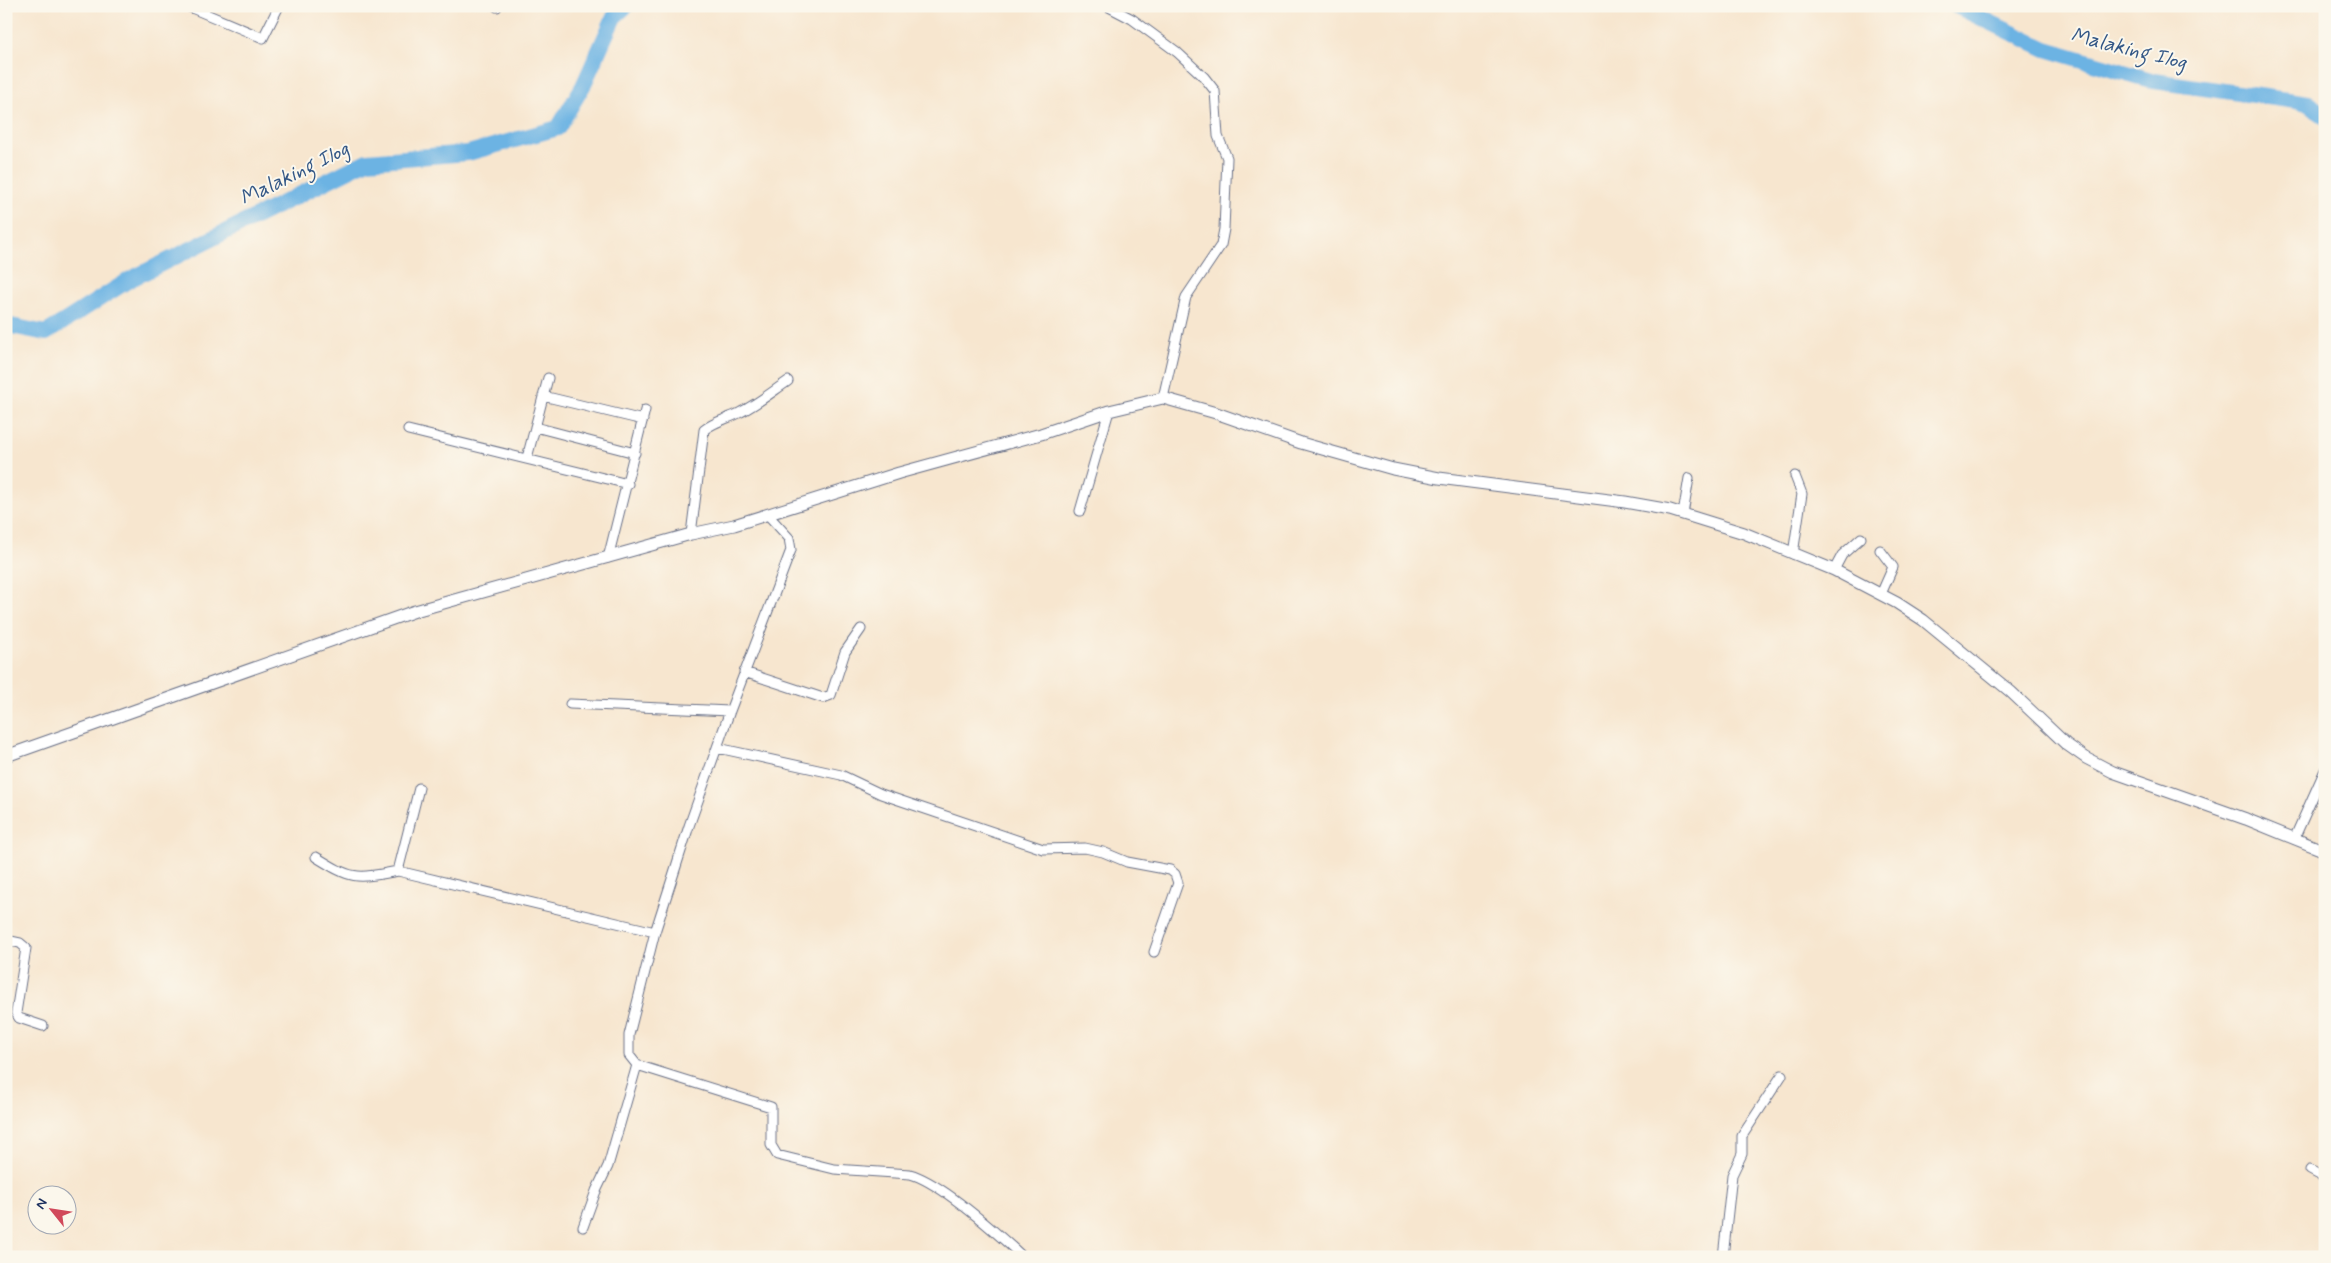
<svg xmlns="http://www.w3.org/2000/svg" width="2331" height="1263" viewBox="0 0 2331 1263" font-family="Mynerve,sans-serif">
<rect width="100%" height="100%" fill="#fbf7ec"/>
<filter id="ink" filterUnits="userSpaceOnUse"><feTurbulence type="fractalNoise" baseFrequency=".02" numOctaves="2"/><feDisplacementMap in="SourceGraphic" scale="10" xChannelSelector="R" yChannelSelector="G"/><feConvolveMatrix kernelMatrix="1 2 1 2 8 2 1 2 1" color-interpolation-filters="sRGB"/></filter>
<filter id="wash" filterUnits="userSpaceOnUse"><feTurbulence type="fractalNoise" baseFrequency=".0096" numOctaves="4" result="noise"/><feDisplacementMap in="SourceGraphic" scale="20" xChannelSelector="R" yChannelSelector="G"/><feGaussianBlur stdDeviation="1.12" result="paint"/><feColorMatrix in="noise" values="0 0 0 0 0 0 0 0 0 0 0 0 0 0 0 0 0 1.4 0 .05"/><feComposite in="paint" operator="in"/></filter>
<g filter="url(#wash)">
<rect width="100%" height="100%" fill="#f7e6cf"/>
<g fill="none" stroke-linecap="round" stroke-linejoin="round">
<path stroke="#6cb3e3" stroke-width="16" d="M1956,6L2046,49L2154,81L2309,103L2325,117
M6,325L46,333L129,280L367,161L468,153L558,128L583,86L614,17L626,6"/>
</g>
</g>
<g filter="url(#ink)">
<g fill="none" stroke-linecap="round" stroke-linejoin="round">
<g stroke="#686f86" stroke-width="11">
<path id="minor" d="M187,6L263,38L279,6
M496,6L497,7
M1107,6L1132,19L1177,52L1204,77L1215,91L1218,136L1227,158L1224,229L1221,245L1186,297L1163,398
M543,396L643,420
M535,427L635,453
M408,430L628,484
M527,458L548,378
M1080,511L1109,411
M1683,514L1689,478
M768,515L789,538L791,550L730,711L689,826L655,932L629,1035V1055L637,1065L771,1107V1145L777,1155L834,1169L910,1174C940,1182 998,1234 1023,1257
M691,534L704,430C715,421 728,419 741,412C757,404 772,392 788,381
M1880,550L1893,567L1881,594
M1793,554L1802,494L1795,476
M608,558L645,410
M1834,570L1842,555L1861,538
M744,672L823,698L831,695L845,652L861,629
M570,704L730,711
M718,748L841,775L881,794L1043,849L1085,848L1103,852L1127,862L1170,870L1175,874L1178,883L1154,952
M2294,839L2325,770
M316,857C353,880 355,879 398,871L655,932
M398,871L419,788
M6,940L20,943L26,948L16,1013L19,1018L43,1026
M2310,1170L2325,1178
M583,1227L596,1191L608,1166L637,1065
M1723,1257L1732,1175L1742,1154V1136L1782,1075"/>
</g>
<g stroke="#686f86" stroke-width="13">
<path id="tertiary" d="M6,756L415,611L691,534L734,525L899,473L1041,434L1109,411L1163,398L1216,413L1301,443L1393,469L1439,478L1625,502L1670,510L1744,533L1834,570L1897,603L1923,620L2011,692L2066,744L2086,758L2113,772L2246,819L2325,851"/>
</g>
<use href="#minor" stroke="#fff" stroke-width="9"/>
<use href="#tertiary" stroke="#fff" stroke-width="11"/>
</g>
</g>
<g text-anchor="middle" stroke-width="4" stroke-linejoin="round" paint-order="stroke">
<g font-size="21" font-style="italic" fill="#335786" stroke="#fbf7ec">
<text transform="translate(2129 48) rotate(14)" y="7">Malaking Ilog</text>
<text transform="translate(294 173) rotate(-26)" y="7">Malaking Ilog</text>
</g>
</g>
<rect width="2331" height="1263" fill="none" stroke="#fbf7ec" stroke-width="25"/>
<g transform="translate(52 1210) rotate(300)"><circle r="24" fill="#fbf7ec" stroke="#a1a7b3"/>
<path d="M0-4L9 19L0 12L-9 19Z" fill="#d1495b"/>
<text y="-8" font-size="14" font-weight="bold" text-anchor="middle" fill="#1b2f5e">N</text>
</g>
</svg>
